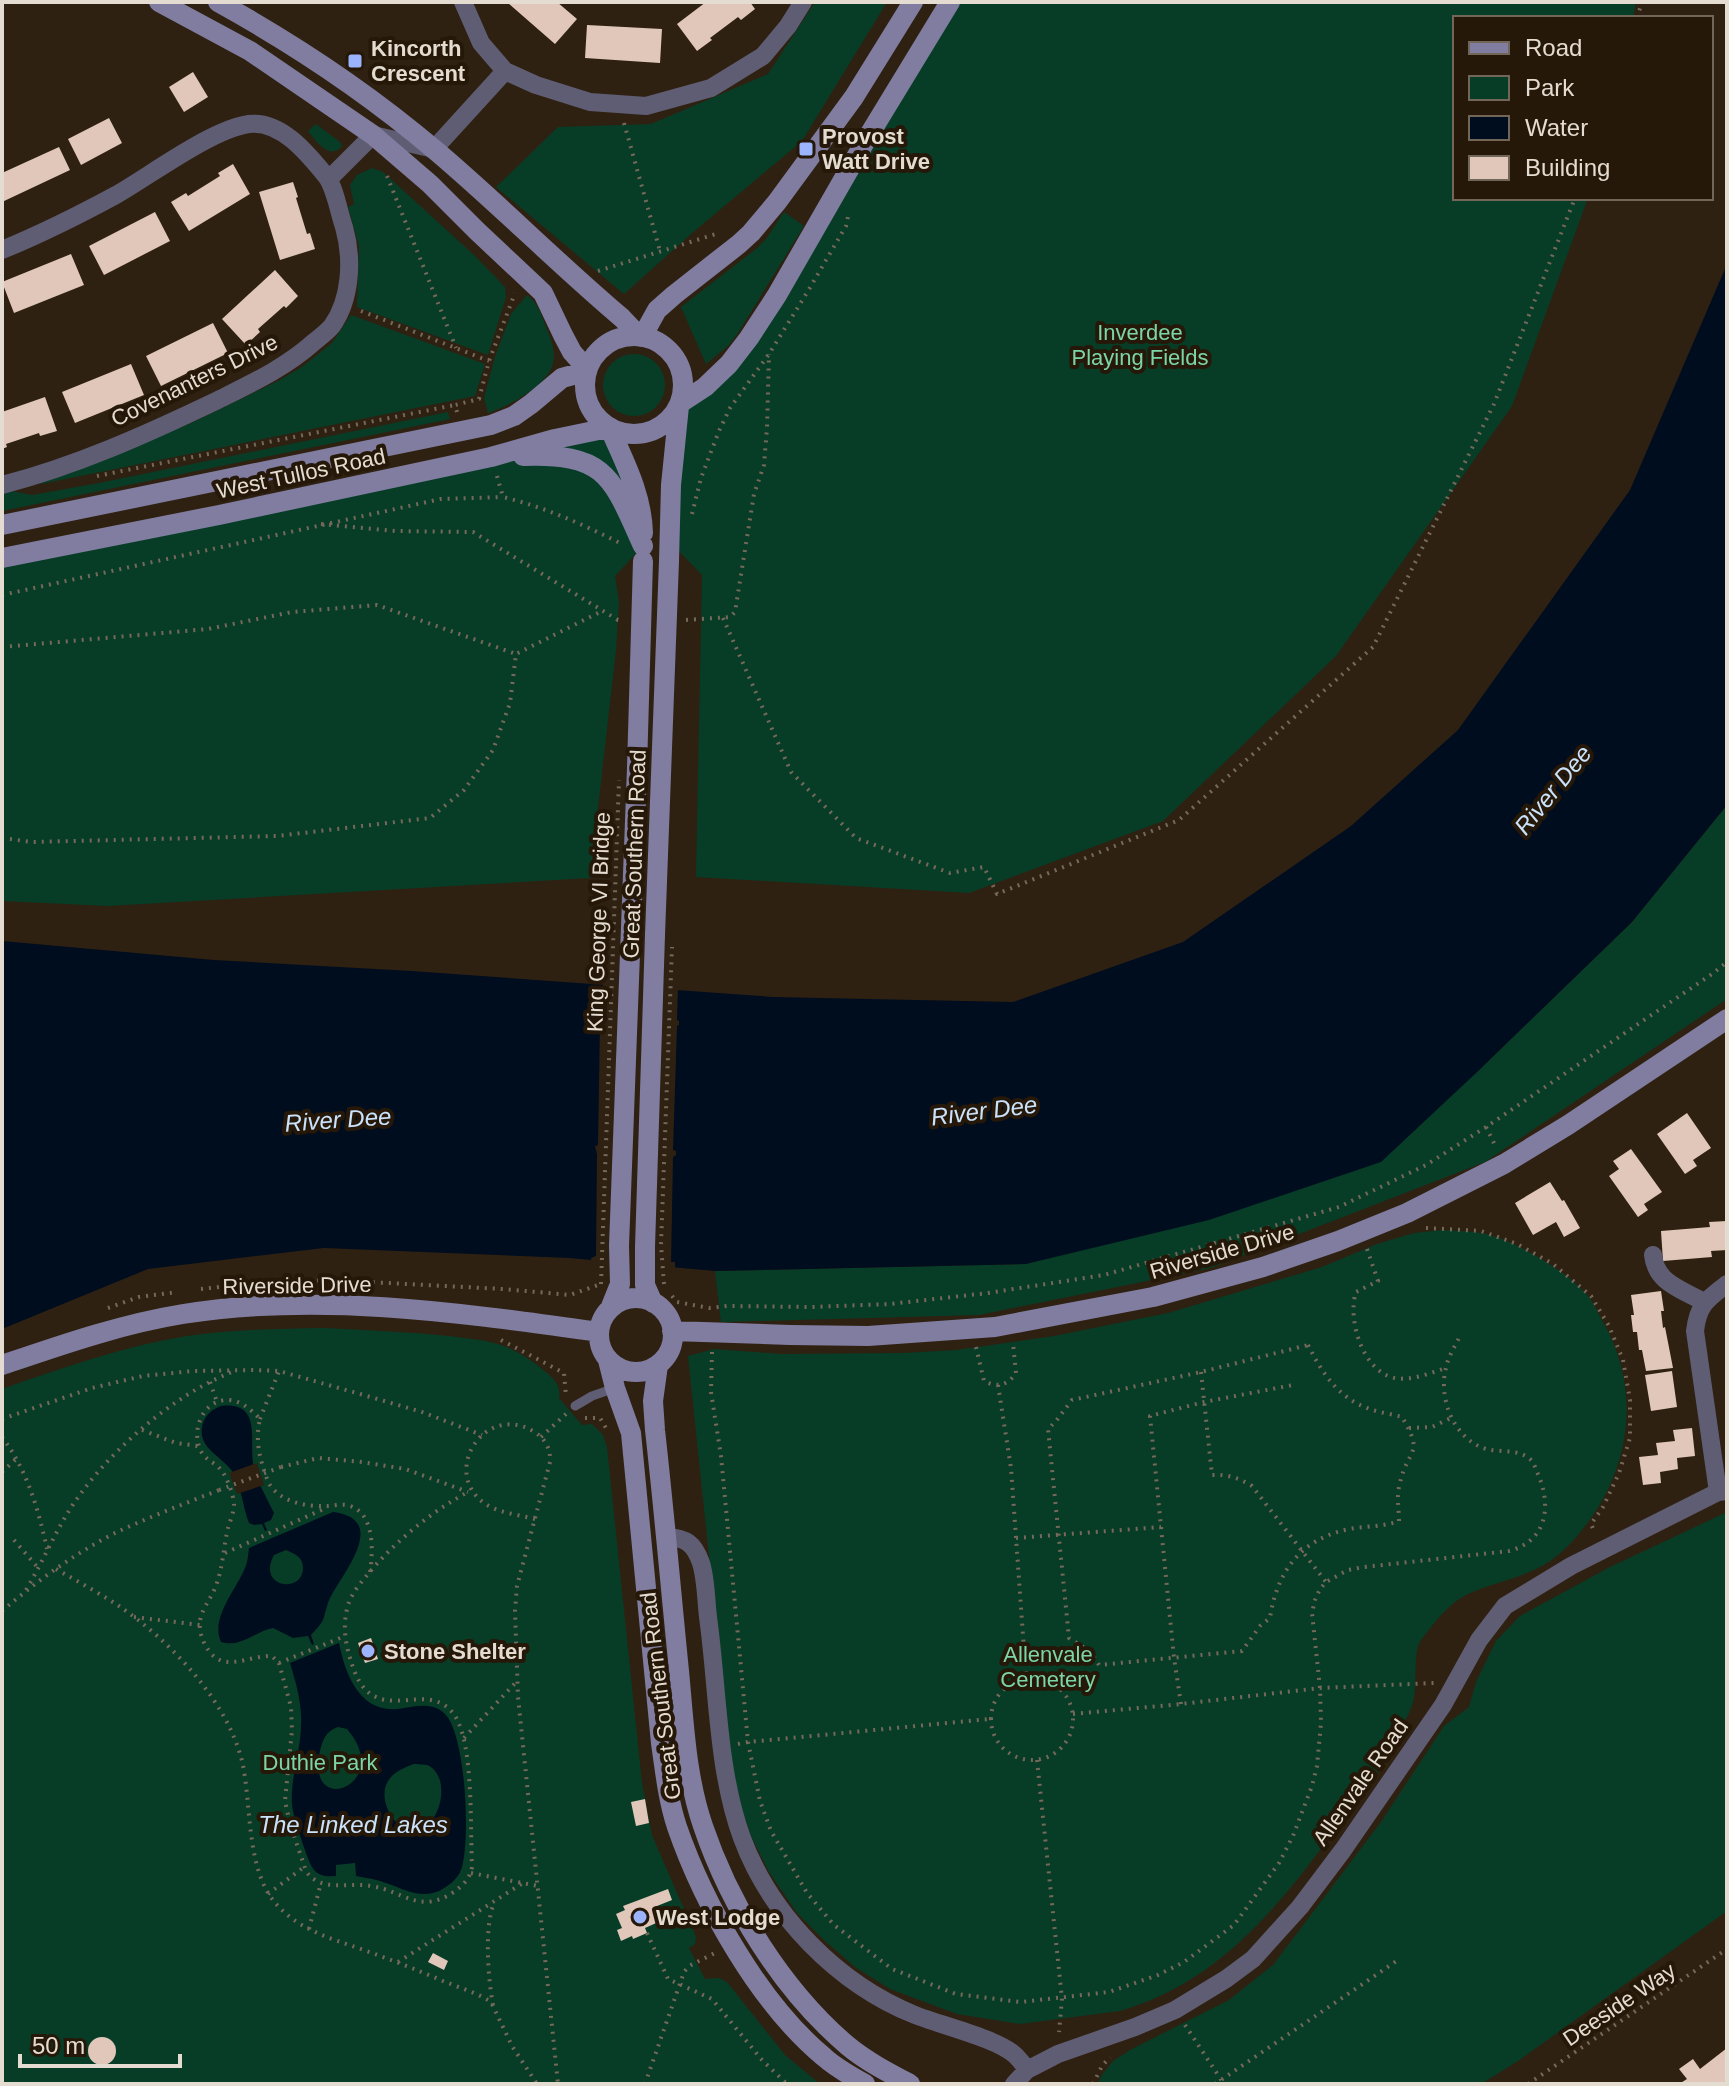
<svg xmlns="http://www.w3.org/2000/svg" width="1729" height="2086" viewBox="0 0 1729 2086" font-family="Arial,sans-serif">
<rect width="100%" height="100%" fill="#2f2111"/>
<path fill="#073d27" d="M815,2H887L802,141L691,234L624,294L496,187L558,127L651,124L768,74Z
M950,2H1636L1633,18H1455V198H1588L1512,406L1336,656L1163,821L969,893L696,877L702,575L669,541L679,406L729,364Z
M316,124L340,142L342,146C330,161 316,141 308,131Z
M372,168L383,172L474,255L505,287L506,297L488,355L357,307L359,246L348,207L354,204L350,185L357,175Z
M784,212L804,226L738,333L729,345L706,364L681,307L756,249L766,239Z
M527,295C538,303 541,314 546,327C551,339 556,352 553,364C546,387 508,406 488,413L484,398L495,357L511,314Z
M351,315L485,364L475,396L41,484L39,483L189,424L278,381L302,367L332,343Z
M603 385a31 31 0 1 1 62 0a31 31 0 1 1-62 0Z
M448,412L450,419L2,511V493L11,491L32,495L99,483Z
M610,429L643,546L615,576L619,603L616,650L590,878L108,906L2,901V558Z
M1727,805V999L1485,1162L1211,1268L979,1315L721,1322L715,1271L1026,1264L1475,1074L1632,922Z
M1443,1230C1457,1231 1472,1231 1486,1234C1516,1241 1568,1272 1588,1296C1594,1303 1598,1314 1603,1322C1642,1390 1631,1470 1582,1530C1571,1544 1557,1558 1542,1566C1518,1579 1492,1583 1468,1594C1449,1603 1434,1623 1421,1640C1411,1654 1420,1692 1410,1711C1399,1732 1389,1755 1376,1774C1361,1796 1345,1817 1329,1838C1273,1914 1214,1984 1120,2011L1020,2024L957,2014L890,1989L855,1967L826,1942L797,1913L769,1872L751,1836L733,1784L688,1356L714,1349L781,1354L904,1353L956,1350L1054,1336L1168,1313L1322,1267L1377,1244L1414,1233Z
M324,1328C366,1330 407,1332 449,1336C467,1339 486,1339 504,1346C519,1352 534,1362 546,1372C555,1380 561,1386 559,1398L582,1425L592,1424L603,1435L607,1447L642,1783L652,1835L696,1937L695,1944L689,1948L705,1979L719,1978L727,1982L785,2055L820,2084H2V1389C62,1368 124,1346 187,1336C233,1329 278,1329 324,1328Z
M1727,1512V1911L1518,2061L1481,2084H1098L1101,2076L1113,2061L1130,2050L1229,2000L1273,1965L1381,1822L1444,1726L1469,1707L1476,1682L1496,1641L1520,1616L1610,1567Z"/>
<path fill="#000d1f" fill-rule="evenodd" d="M1727,264V805L1632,922L1475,1074L1381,1162L1209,1220L1026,1264L715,1271L569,1258L324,1248L148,1269L2,1329V941L214,960L412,971L773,997L1013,1002L1183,942L1351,826L1458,730L1630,490Z
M221,1406C264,1401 248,1443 254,1467C258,1484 267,1498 274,1513L271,1520L264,1523L267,1530L265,1531L262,1524L254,1525L249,1523C243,1508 242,1490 234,1474C224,1456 195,1449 203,1423C206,1414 213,1409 221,1406Z
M333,1512C388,1519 346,1569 331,1596C327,1603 326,1612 323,1620C320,1626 315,1630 311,1635L314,1644L312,1645L308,1636L293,1638L273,1628C254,1632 240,1648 221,1642C210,1618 236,1590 245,1568C248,1561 248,1555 249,1548ZM286,1550C295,1554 303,1557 303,1568C303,1594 256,1588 274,1555Z
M339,1643C345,1673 359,1713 398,1709C414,1707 432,1701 445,1714C466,1735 471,1842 461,1870C458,1879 447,1887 439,1891C420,1899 404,1889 386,1883C376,1879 366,1878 356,1876L355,1863L336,1865V1876C316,1878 312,1870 306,1853C301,1838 294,1821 292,1805C290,1778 301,1751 301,1724C302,1703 296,1683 290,1663ZM338,1727L347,1729C395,1784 305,1820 320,1751C323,1739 326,1731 338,1727ZM414,1764C415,1764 426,1765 427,1765C457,1777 436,1850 399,1824C394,1821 391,1816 388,1810C378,1785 390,1772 414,1764Z"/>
<path fill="#2f2111" d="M603,981L678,986L677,1020L679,1021V1025L677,1026L673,1150L676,1151V1155L673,1157L671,1262H675V1271L592,1264L591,1258L596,1256L597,1154L595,1146L598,1145L600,1023L598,1022V1016L601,1014Z
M257,1463L264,1485L237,1494L229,1473Z"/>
<path fill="#e0c7b9" d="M507,2H557L577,19L555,44Z
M706,2H750L755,9L741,20L738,17L710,38L712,40L697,51L677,24Z
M587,25L662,29L660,63L585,58Z
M193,72L208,97L184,112L169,87Z
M109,118L122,143L81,165L68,139Z
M59,147L70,170L2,202V173Z
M233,164L250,194L189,231L171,202L186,193L188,196L220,176L218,173Z
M293,182L298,197L296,198L307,234L310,233L315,249L280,260L259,192Z
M155,212L170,241L104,275L89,246Z
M71,254L84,285L14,313L2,282Z
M275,270L298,296L286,308L284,306L258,329L260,332L246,345L222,319Z
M213,323L228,353L161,386L146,356Z
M131,364L144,395L75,423L62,392Z
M45,397L57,431L40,436L39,433L6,444L7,447L2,449V412Z
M1687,1113L1711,1148L1693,1160L1697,1166L1685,1174L1657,1134Z
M1631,1149L1662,1192L1644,1204L1648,1210L1638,1217L1609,1176L1619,1169L1613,1161Z
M1550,1182L1562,1201L1564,1200L1580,1228L1564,1237L1556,1222L1533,1235L1515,1203Z
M1727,1221V1250L1711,1251L1712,1257L1663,1261L1661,1231L1710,1227L1709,1222Z
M1661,1291L1664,1311H1661L1663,1328L1665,1327L1673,1368L1646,1371L1642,1350H1639L1637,1332H1633L1631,1315H1634L1631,1295Z
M1672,1371L1677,1407L1651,1411L1645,1375Z
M1692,1428L1695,1456L1677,1458L1678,1469L1660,1472L1661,1483L1643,1485L1639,1457L1658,1455L1656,1443L1675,1441L1673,1430Z
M371,1638L378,1659L365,1663L358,1643Z
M645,1799L649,1823L636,1826L631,1802Z
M668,1889L672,1900L657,1906L663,1920L645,1928L647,1933L633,1939L632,1936L621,1941L617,1930L622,1928L616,1914L625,1910L623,1906Z
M433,1953L448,1961L444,1970L428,1962Z
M88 2051a14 14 0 1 1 28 0a14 14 0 1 1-28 0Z
M1727,2048V2084H1679L1687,2079L1679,2069L1693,2059L1700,2069Z"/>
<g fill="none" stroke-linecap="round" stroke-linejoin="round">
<path stroke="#76695b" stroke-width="4" stroke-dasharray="2 6" stroke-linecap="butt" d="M1637,18L1642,2
M624,123L660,251
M387,176L456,348
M598,271L719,233
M361,311L489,361
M457,412L455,405L479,399L489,361L515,293
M97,476L455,405
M497,476L503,497C544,507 582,524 620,543
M692,514L701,478L719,431L730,408L769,354L808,291L846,226L849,212
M321,524L395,531L473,532L618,620H621
M2,595L441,499L503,497
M723,618L791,772L856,838L950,873L984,867L997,894L1179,820L1373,647L1494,404L1575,198
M686,620L730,617L735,612L754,494L764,465L767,428L769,354
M2,647L208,629L292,612L377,605L516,654
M2,838L32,842L277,836L430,818L464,790L493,750L510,703L516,654L602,611
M1486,1127L1496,1147
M1426,1228L1481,1231L1517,1244L1553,1264L1591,1296L1609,1326L1623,1360L1630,1400V1438L1619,1473L1603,1507L1591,1524L1595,1533
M1367,1249L1378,1281L1356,1292C1347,1320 1363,1372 1395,1378C1412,1381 1430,1373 1446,1368
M285,1282L329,1280L503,1289L570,1295L598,1285
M201,1289L228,1286
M672,1296L677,1302L709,1308L727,1306L812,1307L890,1304L988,1293L1104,1275L1339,1207L1426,1165L1486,1127L1712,974L1727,962
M108,1308L139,1297L177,1292
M501,1340L564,1373L566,1396
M1308,1345C1322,1373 1339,1399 1370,1409C1380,1413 1392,1414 1402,1417C1425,1456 1408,1447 1400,1483C1396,1496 1399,1508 1399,1521C1383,1527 1365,1526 1349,1529C1301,1539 1277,1571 1270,1618L1260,1626L1242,1651L1099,1665L1091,1652L1069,1638L1048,1429L1056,1421L1072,1400L1201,1372Z
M976,1347L984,1381C997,1388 1008,1385 1016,1373L1013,1343
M712,1352L711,1392L721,1456L748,1742L760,1801L771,1831L807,1893L834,1925L892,1969L956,1994L1021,2002L1109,1992L1158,1975L1184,1962L1234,1925L1279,1863L1293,1836L1312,1786L1317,1766L1321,1723L1320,1688L1312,1613L1315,1600L1320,1589L1326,1582L1348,1570L1364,1567L1509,1551C1548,1541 1552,1504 1537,1472C1537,1471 1533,1462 1532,1461C1520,1448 1501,1453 1486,1449C1454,1439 1438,1399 1446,1368C1448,1356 1456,1345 1461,1334
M1201,1372L1212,1475C1227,1474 1239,1478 1252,1486L1326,1582
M210,1382L217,1402
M998,1385L1011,1468L1026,1677
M585,1418H600L606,1428
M2,1419L92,1388L143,1376L193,1371L255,1370L279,1371L360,1394L422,1412L482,1435
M260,1419L279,1371
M1409,1428L1432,1427L1451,1418
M142,1430L176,1443L198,1446
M2,1437C27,1470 38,1508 47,1549
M541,1437L566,1414
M281,1467L318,1458L362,1462L405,1469L468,1492
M2,1472L16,1459
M535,1519C519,1515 501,1513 487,1505C439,1475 483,1402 533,1431C545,1438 551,1449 550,1462L517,1586L515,1611L518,1697L558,2084
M1016,1538L1161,1527
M14,1540L39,1569
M225,1553L326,1508
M56,1569C77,1581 99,1593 119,1606C169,1640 227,1700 242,1761C252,1803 245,1872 278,1906C299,1929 329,1938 358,1948C387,1958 415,1969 443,1981C458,1987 474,1992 488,2000L492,2004L512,2046L537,2084
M370,1572C373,1552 375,1514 350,1506C343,1503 334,1506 326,1506C307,1507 281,1502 270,1485C267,1480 265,1473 263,1467C258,1451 256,1436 260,1419C251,1410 242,1401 229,1400C204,1399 191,1428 200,1449C204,1460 215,1462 221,1470C227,1477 234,1496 234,1505C234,1512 230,1521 228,1528C223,1549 223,1569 215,1588C210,1600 201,1610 200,1622C199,1632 203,1643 209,1651C225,1673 250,1655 272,1656L279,1663L291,1707L292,1730L285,1801L290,1824L306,1871C320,1893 349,1882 371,1886C404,1891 419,1915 454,1892C463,1885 470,1879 472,1867C470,1831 474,1745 455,1716C434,1685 401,1709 376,1697C361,1691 354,1672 350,1658C345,1641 343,1626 347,1609C350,1594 363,1580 373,1568C401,1537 431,1512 468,1492
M26,1590C41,1565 52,1539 67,1514C101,1458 170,1396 232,1372
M2,1611C37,1581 74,1554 115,1533C149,1517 184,1504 219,1490
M134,1617L200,1625
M279,1663L345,1636
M991 1719a41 41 0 1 1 82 0a41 41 0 1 1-82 0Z
M1181,1704L1174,1658L1150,1416L1204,1402L1293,1385
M1073,1714L1181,1704L1320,1688L1434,1683
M464,1738L517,1681
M738,1744L748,1742L990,1719
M1037,1760L1062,1999L1059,2032
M471,1873L538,1886
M268,1894L304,1867
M309,1929L321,1883
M647,1933L668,1979L712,1999L762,2060L787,2084
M398,1962L523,1883
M493,2005C488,1978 484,1927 494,1903
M1185,2025L1224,2084
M645,2084L684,1972L689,1966L715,1953
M1093,2084L1102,2066L1110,2057
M1215,2084L1398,1960
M1528,2084L1727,1949"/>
<path stroke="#5f5d73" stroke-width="9" d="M575,1406L592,1396L615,1388"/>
<path stroke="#5f5d73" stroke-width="18" d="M463,2L481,43L505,71L536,85L590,102L646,106L711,88L763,56L788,26L803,2
M329,179L373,135L434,149L505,71
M2,250C41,234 79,215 116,195C151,175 212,129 249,124C281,120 308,154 326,176C335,187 339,213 344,227C353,259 351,299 332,326C327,332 320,337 314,342C285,368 250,384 216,401C147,434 76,466 2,485
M1653,1255C1656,1283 1681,1289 1704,1302
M1718,1492L1695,1331C1698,1305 1707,1299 1727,1284
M666,1537C686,1538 694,1543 701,1563C706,1579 706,1600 708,1617C718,1689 717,1770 742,1838C771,1916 838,1984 915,2015C940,2025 999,2039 1016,2056C1020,2060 1024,2065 1027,2070
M1014,2084L1027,2070L1058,2054L1135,2027L1175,2010L1226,1979L1253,1959L1300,1907L1343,1850L1443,1705L1479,1640L1505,1606L1571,1566L1718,1492L1727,1491"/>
<path stroke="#807da0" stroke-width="20" d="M159,2L250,51L373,135L430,184L477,231L543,293L563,335L572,352L587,369
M218,2C294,44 369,94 435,150C499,204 558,264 622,318L639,336
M585 385a49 49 0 1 1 98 0a49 49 0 1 1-98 0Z
M642,337L657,310L674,295L739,244L751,233L777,202L854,97L913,2
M679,404L705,387L729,364L749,338L777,295L866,140L950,2
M610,429C625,463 642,495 643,533
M523,456C607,453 612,477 643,546
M2,525L491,425L514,416L531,404L562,378L587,371
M2,558L219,515L491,457L555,439L608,428
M669,561L671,485L679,406
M599 1335a37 37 0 1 1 74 0a37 37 0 1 1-74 0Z
M653,1303L645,1285V1247L655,935
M610,1309L620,1284L619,1246L637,768
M672,1331L790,1335L868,1336L995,1327L1153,1297L1263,1267L1338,1241L1407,1213L1504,1164L1568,1125L1727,1019
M608,1360L615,1388L631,1433L661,1743C665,1771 668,1800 677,1827C704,1905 760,2004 824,2057C836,2068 851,2076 865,2084
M2,1365C61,1345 121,1324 183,1314C321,1292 462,1313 599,1332
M658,1365L653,1401L655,1430C664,1510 671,1591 679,1671C684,1723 686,1777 703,1826C730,1906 783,1991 848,2046C866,2061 889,2073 910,2084"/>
<path stroke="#76695b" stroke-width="4" stroke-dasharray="2 6" stroke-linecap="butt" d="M601,1284L619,780
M664,1284L661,1245L672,947
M219,1490L281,1467"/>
<path stroke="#807da0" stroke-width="20" d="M637,768L643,561
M655,935L669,561"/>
</g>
<g fill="#9cb4fd" stroke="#251808" stroke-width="3">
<rect x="347" y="53" width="16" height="16" rx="4"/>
<rect x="798" y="141" width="16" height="16" rx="4"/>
<circle cx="368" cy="1651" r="8"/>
<circle cx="640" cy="1917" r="8"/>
</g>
<g text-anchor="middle" stroke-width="8" stroke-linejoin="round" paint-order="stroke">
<g font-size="22" font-weight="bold" fill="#e5dcd1" stroke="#251808" text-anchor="start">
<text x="371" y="56">Kincorth<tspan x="371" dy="25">Crescent</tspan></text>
<text x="822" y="144">Provost<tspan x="822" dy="25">Watt Drive</tspan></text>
<text x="384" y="1659">Stone Shelter</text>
<text x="656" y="1925">West Lodge</text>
</g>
<g font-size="22" fill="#7cd5a7" stroke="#251808">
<text x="1140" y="340">Inverdee<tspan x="1140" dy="25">Playing Fields</tspan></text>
<text x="1048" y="1662">Allenvale<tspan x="1048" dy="25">Cemetery</tspan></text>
<text x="320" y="1770">Duthie Park</text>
</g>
<g font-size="22" fill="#e5dcd1" stroke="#251808">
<text transform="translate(194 380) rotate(-26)" y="8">Covenanters Drive</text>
<text transform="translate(301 473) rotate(-12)" y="8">West Tullos Road</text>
<text transform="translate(634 854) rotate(-88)" y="8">Great Southern Road</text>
<text transform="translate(598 922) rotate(-88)" y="8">King George VI Bridge</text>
<text transform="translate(1222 1251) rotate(-16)" y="8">Riverside Drive</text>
<text transform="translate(297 1285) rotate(-1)" y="8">Riverside Drive</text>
<text transform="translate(660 1696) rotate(-97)" y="8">Great Southern Road</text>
<text transform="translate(1360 1782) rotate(-55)" y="8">Allenvale Road</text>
<text transform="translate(1619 2004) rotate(-34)" y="8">Deeside Way</text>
</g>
<g font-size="24" font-style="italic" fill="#cae2fb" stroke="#251808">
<text transform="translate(1553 790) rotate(-51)" y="8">River Dee</text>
<text transform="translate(984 1111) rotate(-7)" y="8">River Dee</text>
<text transform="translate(338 1120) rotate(-4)" y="8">River Dee</text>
<text x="353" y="1833">The Linked Lakes</text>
</g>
</g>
<rect width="1729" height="2086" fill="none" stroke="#e5dcd1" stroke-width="8"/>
<rect x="1453" y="16" width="260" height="184" fill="#251808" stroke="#726658" stroke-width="2"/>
<rect x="1469" y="42" width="40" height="12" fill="#807da0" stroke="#726658" stroke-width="2"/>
<text x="1525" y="56" font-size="24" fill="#e5dcd1">Road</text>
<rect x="1469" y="76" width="40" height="24" fill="#073d27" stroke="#726658" stroke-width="2"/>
<text x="1525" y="96" font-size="24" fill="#e5dcd1">Park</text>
<rect x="1469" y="116" width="40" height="24" fill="#000d1f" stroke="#726658" stroke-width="2"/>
<text x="1525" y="136" font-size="24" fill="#e5dcd1">Water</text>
<rect x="1469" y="156" width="40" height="24" fill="#e0c7b9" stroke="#726658" stroke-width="2"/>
<text x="1525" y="176" font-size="24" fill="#e5dcd1">Building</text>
<path d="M20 2054v12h160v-12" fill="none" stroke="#e5dcd1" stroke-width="4"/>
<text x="32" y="2054" font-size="24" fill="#e5dcd1" stroke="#251808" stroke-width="6" paint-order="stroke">50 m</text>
</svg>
